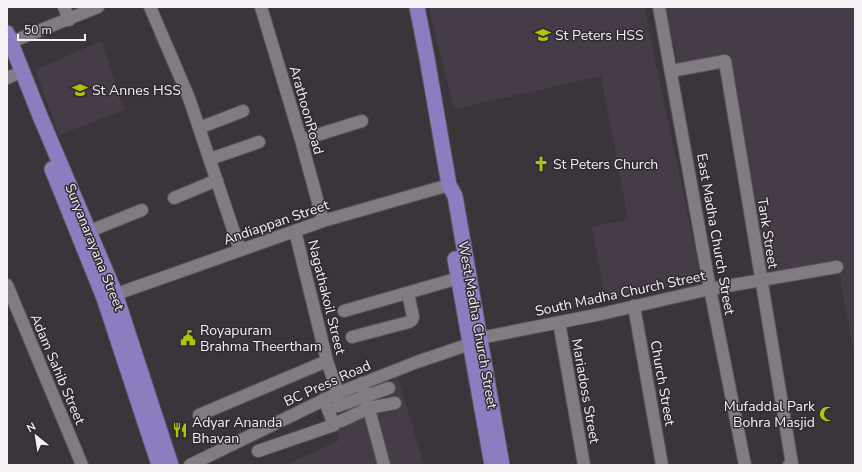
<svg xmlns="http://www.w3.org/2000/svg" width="862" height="472" viewBox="0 0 862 472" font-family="'Nunito Sans',sans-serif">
<rect width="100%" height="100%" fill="#3a353b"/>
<path fill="#463c47" d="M429,7H644L702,282L605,298L592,227L628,219L601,76L454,109Z
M666,7H855V359L837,261L766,272L728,58L679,67Z
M101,41L125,110L59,135L35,70Z
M398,379L424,465H286L340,440L331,408Z"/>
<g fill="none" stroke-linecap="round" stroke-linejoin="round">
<g stroke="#585459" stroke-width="14">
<path id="minor" d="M64,7L69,20
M150,7L189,98L240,250
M261,7L301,140L323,221
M659,7L710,289L745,465
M11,42L98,7
M671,71L725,61L792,464L789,465
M7,78L14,75
M199,128L243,111
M301,140L362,121
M210,159L259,142
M174,198L217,180
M90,231L142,210
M295,231L327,361L338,393
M7,285L82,465
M108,297L323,221L449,185
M634,306L662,465
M344,311L459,278L466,277
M559,322L584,465
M352,337L409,322L412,320L413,317L408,293
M362,383L384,465
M338,406L389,388
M199,415L327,361
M341,421L369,408L395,403
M258,451L334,425L324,399
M190,465L338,393L417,362L470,344L480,338L601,314L710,289L837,267"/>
</g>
<g stroke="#585459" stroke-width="17">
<path id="major" d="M417,7L427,58L449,185L455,196L502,465
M7,33L40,116L115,293L171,465
M52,169L104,298L159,465
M455,259L492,465"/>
</g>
<use href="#minor" stroke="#817b82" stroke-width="12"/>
<use href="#major" stroke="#8c7dc1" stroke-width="15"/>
</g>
<defs>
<g id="school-bare" transform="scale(1.2)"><path d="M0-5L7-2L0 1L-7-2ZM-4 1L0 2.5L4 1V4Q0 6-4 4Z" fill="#aec508" stroke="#302b31" stroke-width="2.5" paint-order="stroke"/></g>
<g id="church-bare" transform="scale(1.2)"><path d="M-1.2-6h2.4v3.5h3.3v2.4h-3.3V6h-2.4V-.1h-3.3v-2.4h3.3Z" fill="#aec508" stroke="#302b31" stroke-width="2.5" paint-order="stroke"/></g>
<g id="civic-bare" transform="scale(1.2)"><path d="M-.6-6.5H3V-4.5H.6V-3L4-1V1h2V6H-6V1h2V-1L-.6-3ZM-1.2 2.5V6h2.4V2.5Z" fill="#aec508" stroke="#302b31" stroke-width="2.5" paint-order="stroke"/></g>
<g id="mosque-bare" transform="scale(1.2)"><path d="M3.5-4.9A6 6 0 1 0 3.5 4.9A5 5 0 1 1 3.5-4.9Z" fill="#aec508" stroke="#302b31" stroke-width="2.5" paint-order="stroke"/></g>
<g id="restaurant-bare" transform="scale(1.2)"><path d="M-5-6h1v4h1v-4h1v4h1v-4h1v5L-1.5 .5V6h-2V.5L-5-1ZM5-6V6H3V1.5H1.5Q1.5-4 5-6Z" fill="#aec508" stroke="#302b31" stroke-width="2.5" paint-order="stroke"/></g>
</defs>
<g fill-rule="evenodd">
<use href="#school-bare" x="543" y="35"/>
<use href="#school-bare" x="80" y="90"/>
<use href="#church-bare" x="541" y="164"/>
<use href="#civic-bare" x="188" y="338"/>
<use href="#mosque-bare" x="827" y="414"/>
<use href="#restaurant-bare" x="180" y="430"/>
</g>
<g text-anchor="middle" stroke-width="3" stroke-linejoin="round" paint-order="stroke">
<g font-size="14" fill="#f4f0f4" stroke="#302b31" text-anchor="start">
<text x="555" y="40">St Peters HSS</text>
<text x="92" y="95">St Annes HSS</text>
<text x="553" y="169">St Peters Church</text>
<text x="200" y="335">Royapuram<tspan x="200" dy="16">Brahma Theertham</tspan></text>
<text x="815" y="411" text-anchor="end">Mufaddal Park<tspan x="815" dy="16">Bohra Masjid</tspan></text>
<text x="192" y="427">Adyar Ananda<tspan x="192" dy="16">Bhavan</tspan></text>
</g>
<g font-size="14" fill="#f4f0f4" stroke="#302b31">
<text transform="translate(307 110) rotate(74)" y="5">ArathoonRoad</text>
<text transform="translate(276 222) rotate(-19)" y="5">Andiappan Street</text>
<text transform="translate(768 233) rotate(81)" y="5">Tank Street</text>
<text transform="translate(716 234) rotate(80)" y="5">East Madha Church Street</text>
<text transform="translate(95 247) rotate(68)" y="5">Suryanarayana Street</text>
<text transform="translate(620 293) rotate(-12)" y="5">South Madha Church Street</text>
<text transform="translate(327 297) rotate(76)" y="5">Nagathakoil Street</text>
<text transform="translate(478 325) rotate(80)" y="5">West Madha Church Street</text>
<text transform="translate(58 369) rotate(67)" y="5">Adam Sahib Street</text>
<text transform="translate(327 383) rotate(-24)" y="5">BC Press Road</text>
<text transform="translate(663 383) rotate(80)" y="5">Church Street</text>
<text transform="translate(586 391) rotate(80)" y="5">Mariadoss Street</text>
</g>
</g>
<rect width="862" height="472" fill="none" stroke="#f4f0f4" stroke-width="16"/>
<g transform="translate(36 436) rotate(330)" stroke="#302b31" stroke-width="3" paint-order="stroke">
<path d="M0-3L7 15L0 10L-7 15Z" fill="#f4f0f4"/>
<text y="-6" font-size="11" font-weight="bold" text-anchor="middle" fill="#f4f0f4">N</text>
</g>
<path d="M18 34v6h67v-6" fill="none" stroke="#f4f0f4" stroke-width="2"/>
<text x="24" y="34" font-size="12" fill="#f4f0f4" stroke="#302b31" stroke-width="3" paint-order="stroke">50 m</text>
</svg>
